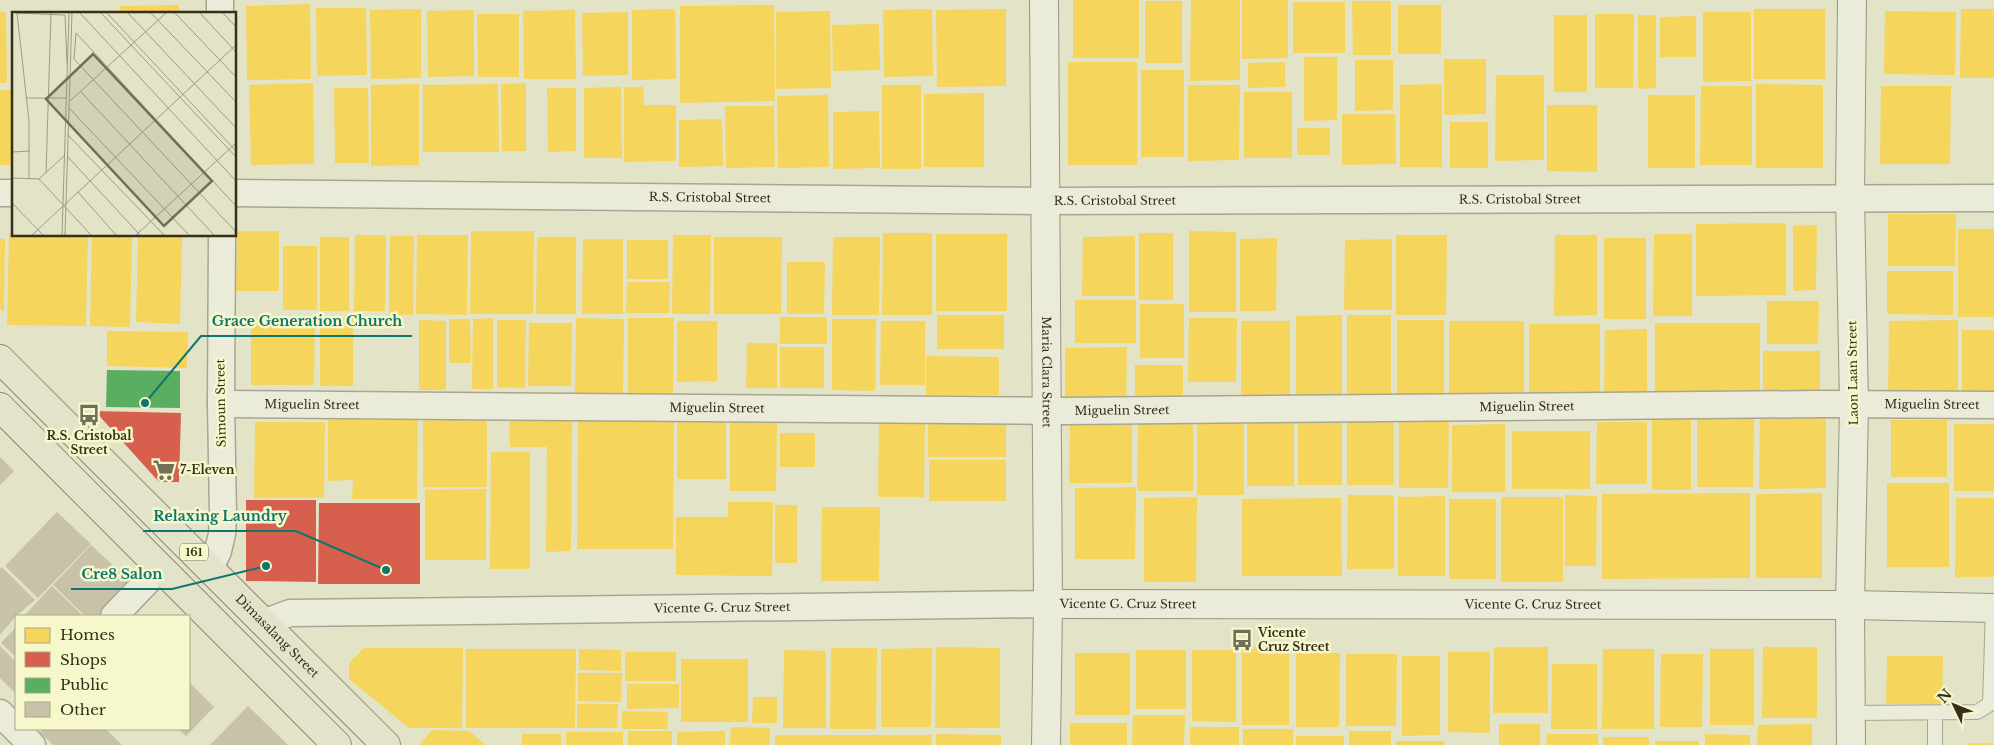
<svg xmlns="http://www.w3.org/2000/svg" width="1994" height="745" viewBox="0 0 1994 745" font-family="'Libre Baskerville',serif">
<rect width="100%" height="100%" fill="#e3e3c7"/>
<path fill="#f6d55c" d="M1073,0H1139V58H1073Z
M1191,0H1240V80L1190,81Z
M1242,0H1288V58L1242,59Z
M1145,1H1182V63H1145Z
M1352,1H1391V55H1353Z
M1293,2H1345V53H1293Z
M310,4L311,79L247,80L246,6Z
M179,5V14H120L119,6Z
M774,5L775,101L680,103V6Z
M1398,5H1441V54H1398Z
M316,8H366L367,75L317,76Z
M421,9V78L371,79L370,10Z
M675,9L676,79L632,80V10Z
M932,9L933,76L884,77L883,10Z
M1006,9V86L937,87L936,10Z
M1754,9H1825V79H1754Z
M1961,9H1994V78H1960Z
M474,10V76L428,77L427,11Z
M575,10L576,79H524L523,11Z
M830,11L831,88L776,89V12Z
M1885,11L1956,12L1955,75L1884,74Z
M0,12H6L7,83H0Z
M628,12V75L583,76L582,13Z
M1703,12H1751V81L1703,82Z
M477,14H519V77H478Z
M1595,14H1634L1633,88H1595Z
M1554,15H1587V92H1554Z
M1638,15H1656V88L1638,89Z
M1696,16V57H1660V17Z
M879,24L880,70L833,71L832,25Z
M1304,57H1337V120L1304,121Z
M1444,59H1486V114L1444,115Z
M1355,60H1393V110L1355,111Z
M1068,62H1137V165H1068Z
M1285,62V87L1248,88V63Z
M1141,70H1184V157H1141Z
M1496,75H1544V160L1495,161Z
M313,83L314,164L251,165L249,85Z
M526,83V151H502L501,84Z
M419,84V165L371,166V85Z
M498,84L499,152H423V85Z
M1442,84V167H1400V85Z
M1756,84L1823,85V168H1756Z
M882,85H921V169H882Z
M1188,85H1240L1239,160L1188,161Z
M1701,86H1752V165H1700Z
M1881,86H1951L1950,164H1880Z
M621,87L622,158H584V88Z
M624,87H643L644,105H676V161L624,162Z
M334,88H368L369,163H335Z
M547,88H576V151L548,152Z
M0,90H14V165H0Z
M1244,92H1292V158H1244Z
M984,93V167H924V94Z
M828,95L829,167L778,168L777,96Z
M1648,95H1695V168H1648Z
M1547,105H1597V172L1547,171Z
M725,106H774L775,167L726,168Z
M879,111L880,168L833,169V112Z
M1342,114H1395L1396,164L1342,165Z
M722,119L723,166L679,167V120Z
M1450,122H1488V168H1450Z
M1297,128H1330V155H1297Z
M1888,214H1956L1955,266H1888Z
M1786,223V295L1696,296V224Z
M1817,225L1816,290L1793,291V226Z
M1958,229H1994V317H1958Z
M237,231H279V291H236Z
M471,231H534L533,314H470Z
M1189,231L1236,232V312H1189Z
M883,233H932V315H882Z
M1139,233H1173V300H1139Z
M9,234L88,235L86,326L7,325Z
M936,234H1007V311H936Z
M1654,234H1692V316H1653Z
M92,235H132L130,327L90,326Z
M355,235H386L385,311H354Z
M417,235H468L467,315L416,314Z
M673,235H711L710,314H672Z
M1396,235H1447L1446,315H1396Z
M1555,235H1597V315L1554,316Z
M138,236L182,237L180,324L136,322Z
M390,236H414L413,315H389Z
M1135,236V296H1082L1083,237Z
M320,237H349V311H320Z
M537,237H576V314H536Z
M714,237H782L781,314H714Z
M833,237H880L879,315H832Z
M1277,238L1276,311H1240V239Z
M1604,238H1646V319H1604Z
M0,239H5L4,312L0,309Z
M583,239H623V314H582Z
M1392,239V310H1344L1345,240Z
M627,240H668V279H627Z
M283,246H317V310H283Z
M787,262H825L824,314H787Z
M1887,271H1953V315L1887,314Z
M627,282H670L669,313H626Z
M1075,300H1136V343H1075Z
M1767,301H1819L1818,344H1767Z
M1140,304H1184V358H1140Z
M937,315H1004V349H937Z
M1342,315V399H1296V316Z
M1347,315H1391V397L1347,398Z
M780,317H827V344H780Z
M251,318H315L314,385H251Z
M320,318H353V386H320Z
M493,318V389H472L473,319Z
M576,318L624,319L623,394H575Z
M628,318H674L673,393H628Z
M1189,318H1237L1236,382H1188Z
M449,319H470L471,363H449Z
M832,319H876L875,391L832,390Z
M419,320L446,321V390H419Z
M497,320H526L525,388L497,387Z
M1397,320H1444V395L1397,396Z
M1958,320V399H1888L1889,321Z
M677,321H717V381L677,382Z
M881,321H925V385H880Z
M1241,321H1290V400H1241Z
M1449,321H1524V395L1449,396Z
M529,323H572L571,386H528Z
M1655,323H1760V396L1655,397Z
M1529,324H1600V393H1529Z
M1647,329V396H1604L1605,330Z
M1962,330H1994V392H1962Z
M107,331L188,332L187,368L107,366Z
M747,343H777V388H746Z
M780,347H824V388H780Z
M1127,347L1126,405L1065,406V348Z
M1763,351H1820V394H1763Z
M926,356L999,357V395H926Z
M1135,365H1183V402H1135Z
M1760,410H1826V488L1759,489Z
M1347,414H1394V485H1347Z
M1298,415H1342V485H1298Z
M1449,415L1448,488H1399V416Z
M1754,415L1753,487H1697V416Z
M1247,417H1294V486H1247Z
M1652,417H1691V490H1652Z
M928,418H1006V457H928Z
M509,419H572L571,551L546,552L547,447H510Z
M328,420H418L417,499H352L353,480L328,481Z
M423,420H487V487H423Z
M578,420H674L673,549H577Z
M1138,420H1193V491H1137Z
M1197,420H1244V495H1197Z
M1891,420H1947V477H1891Z
M677,421H726V479H677Z
M730,421H777L776,491H730Z
M879,421L925,422L924,497H878Z
M255,422H325L324,498H254Z
M1597,422H1647V484H1596Z
M1132,423V483H1069L1070,424Z
M1505,424V492H1452V425Z
M1954,424H1994V491H1954Z
M1512,431H1590V489H1512Z
M780,433H815V467H780Z
M491,452H530V569H490Z
M929,460H1006V501H929Z
M1887,483H1949V567H1887Z
M1136,487L1135,559H1075V488Z
M486,489V560H425V490Z
M1750,493V578L1602,579V494Z
M1822,493V578H1756V494Z
M1348,495H1394V569H1347Z
M1565,495L1597,496L1596,566H1565Z
M1445,496V576H1398V497Z
M1197,497L1196,582H1144V498Z
M1501,497H1563V582H1501Z
M1341,498L1342,576H1242V499Z
M1956,498H1994V577H1955Z
M1449,499H1496V579H1449Z
M728,502H773L772,576L676,575V517H728Z
M775,505H797V563H775Z
M822,507H880L879,581H821Z
M936,647L1000,648V728H935Z
M1242,647H1289V725H1242Z
M1494,647H1548V713H1493Z
M1763,647H1817V718H1762Z
M364,648H463L462,728H409L349,679V663Z
M831,648H877L876,729H830Z
M932,648L931,727H881V649Z
M466,649H576L575,728H466Z
M579,649L621,650V671L579,670Z
M1603,649H1654V729H1602Z
M1710,649H1754V725H1710Z
M784,650L826,651V728H783Z
M1136,650H1186V709H1136Z
M1192,650H1236V722L1192,721Z
M625,652H676V681H625Z
M1448,652H1490V733L1448,732Z
M1075,653H1130V715H1075Z
M1296,653H1340L1339,727H1296Z
M1346,654H1397L1396,726H1346Z
M1661,654H1703L1702,727H1660Z
M1402,656H1440V735L1402,736Z
M1887,656H1943L1942,704H1886Z
M681,659H748V722H681Z
M1552,664H1597V729H1551Z
M578,673H622L621,702L578,701Z
M627,684H679V708L627,709Z
M753,697H777V723H752Z
M577,704H618L617,728H577Z
M622,711L668,712L667,729H622Z
M1133,715H1185L1184,745H1132Z
M1070,723H1127V745H1070Z
M1499,724H1540V745H1499Z
M1812,724V745H1757L1758,725Z
M731,727L770,728V745H730Z
M1190,727H1239V745H1190Z
M1243,729H1293V745H1243Z
M432,730L469,731L486,745H419Z
M628,731H672V745H628Z
M725,731V745H677V732Z
M1349,731H1391V745H1349Z
M566,732H623V745H566Z
M522,734H561V745H522Z
M936,734L1001,735V745H936Z
M1547,734H1598V745H1546Z
M1705,734L1750,735V745H1705Z
M775,735H932L931,745H775Z
M1296,736H1344V745H1296Z
M1603,737H1649V745H1603Z
M1396,741H1444V745H1396Z
M1655,741H1699V745H1655Z
M1967,743H1994V745H1967Z"/>
<path fill="#d6604d" d="M95,411L181,413L179,482H159Z
M246,500H316V582L246,581Z
M319,503H420V584H318Z"/>
<path fill="#5aae61" d="M107,370L180,371V408L106,407Z"/>
<path fill="#c7c2a8" d="M0,457L14,471L0,485Z
M57,512L91,544L38,598L5,566Z
M91,545L133,584L102,616H85L53,585Z
M2,567L35,600L16,616L0,635V569Z
M52,586L83,616H24Z
M16,627V657L1,643Z
M0,646L16,662V694L0,678Z
M189,682L214,707L186,736L178,729H189Z
M248,706L288,745H210Z
M43,729H106L122,745H53L40,732Z"/>
<g fill="none" stroke-linecap="round" stroke-linejoin="round">
<g stroke="#a8a691" stroke-width="16">
<path id="lane" d="M1850,713L1977,712L1990,704L1993,608
M1935,714V745"/>
</g>
<g stroke="#a8a691" stroke-width="29">
<g id="street">
<path d="M220,0V14"/>
<path d="M0,193H14"/>
<path id="s1" d="M235,193L1045,201L1994,198"/>
<path id="s2" d="M221,404L1064,411L1820,404L1994,405"/>
<path d="M210,568L218,551L222,534L223,515L221,404L222,235"/>
<path d="M114,616L160,568"/>
<path id="s3" d="M263,623L290,613L1048,604"/>
<path d="M0,713L32,745"/>
</g>
</g>
<g stroke="#979581" stroke-width="30">
<g id="secondary">
<path id="s4" d="M1044,0L1048,604L1046,745"/>
<path id="s5" d="M1048,604L1850,605L1994,608"/>
<path d="M1851,745L1850,605L1854,405L1850,198L1852,0"/>
</g>
</g>
<g stroke="#8d8b78" stroke-width="30">
<g id="primary">
<path id="s6" d="M0,359L386,745"/>
<path d="M0,407L337,745"/>
</g>
</g>
<use href="#lane" stroke="#ebebda" stroke-width="14"/>
<use href="#street" stroke="#ebebda" stroke-width="26"/>
<use href="#secondary" stroke="#ebebda" stroke-width="28"/>
<use href="#primary" stroke="#e3e3ca" stroke-width="28"/>
</g>
<defs>
<g id="bus-bare" transform="scale(1.725)"><path d="M-5-6H5V4H4V6H2V4H-2V6H-4V4H-5ZM-3.5-4V0h7V-4ZM-3.5 1.2v1.5H-2V1.2ZM2 1.2v1.5H3.5V1.2Z" fill="#736f57" stroke="#f6f7cb" stroke-width="2.5" paint-order="stroke"/></g>
<g id="supermarket-bare" transform="scale(1.725)"><path d="M-6-5.5h2.5l.6 2H6L4.5 2H-2.5L-4.4-4H-6ZM-1.5 3.2a1.3 1.3 0 1 0 .1 0ZM3 3.2a1.3 1.3 0 1 0 .1 0Z" fill="#736f57" stroke="#f6f7cb" stroke-width="2.5" paint-order="stroke"/></g>
</defs>
<g fill-rule="evenodd">
<use href="#bus-bare" x="89" y="415"/>
<use href="#supermarket-bare" x="164" y="470"/>
<use href="#bus-bare" x="1242" y="640"/>
</g>
<g text-anchor="middle" stroke-width="5" stroke-linejoin="round" paint-order="stroke">
<rect fill="#f6f7cb" stroke="#706c4f" stroke-width="1" x="180" y="543.5" width="28" height="17" rx="4"/>
<g font-size="11" font-weight="bold" fill="#36301a">
<text x="194" y="556">161</text>
</g>
<g font-size="12" fill="#36301a" stroke="#f6f7cb">
<text dy="4" stroke="none"><textPath href="#s1" startOffset="475">R.S. Cristobal Street</textPath></text>
<text dy="4" stroke="none"><textPath href="#s1" startOffset="1285">R.S. Cristobal Street</textPath></text>
<text dy="4" stroke="none"><textPath href="#s1" startOffset="880">R.S. Cristobal Street</textPath></text>
<text dy="4" stroke="none"><textPath href="#s4" startOffset="372">Maria Clara Street</textPath></text>
<text transform="translate(1853 373) rotate(-91)" y="4">Laon Laan Street</text>
<text transform="translate(221 403) rotate(-91)" y="4">Simoun Street</text>
<text dy="4" stroke="none"><textPath href="#s2" startOffset="91">Miguelin Street</textPath></text>
<text dy="4" stroke="none"><textPath href="#s2" startOffset="1711">Miguelin Street</textPath></text>
<text dy="4" stroke="none"><textPath href="#s2" startOffset="1306">Miguelin Street</textPath></text>
<text dy="4" stroke="none"><textPath href="#s2" startOffset="496">Miguelin Street</textPath></text>
<text dy="4" stroke="none"><textPath href="#s2" startOffset="901">Miguelin Street</textPath></text>
<text dy="4" stroke="none"><textPath href="#s5" startOffset="80">Vicente G. Cruz Street</textPath></text>
<text dy="4" stroke="none"><textPath href="#s5" startOffset="485">Vicente G. Cruz Street</textPath></text>
<text dy="4" stroke="none"><textPath href="#s3" startOffset="461">Vicente G. Cruz Street</textPath></text>
<text dy="4" stroke="none"><textPath href="#s6" startOffset="392">Dimasalang Street</textPath></text>
</g>
<g font-size="12" font-weight="bold" fill="#36301a" stroke="#f6f7cb" text-anchor="start">
<text x="89" y="440" text-anchor="middle">R.S. Cristobal<tspan x="89" dy="14">Street</tspan></text>
<text x="180" y="474">7-Eleven</text>
<text x="1258" y="637">Vicente<tspan x="1258" dy="14">Cruz Street</tspan></text>
</g>
</g>
<g transform="translate(12 12)">
<rect width="224" height="224" fill="#e3e3c7"/>
<path fill="none" stroke="#9e9b82" stroke-width="1" d="M5,1L17,109V167M5,1L53,3L55,51M68,1L224,169M89,1L224,145M95,1L224,139M116,1L224,116M139,1L224,90M163,1L224,65M188,1L224,40M211,1L224,15M62,47L64,21L224,194M62,47L224,220M69,80L202,223M14,86H55M58,89L154,1M57,96L177,223M56,123L152,223M0,140L18,139M56,145L128,223M34,161L39,1M0,166L27,167L52,144M27,167L79,223M66,180L104,223M0,191L31,223M20,223L224,33M50,223L57,1M53,223L60,1M124,223L224,131"/>
<path fill="#736f57" fill-opacity="0.15" stroke="#736f57" stroke-width="2.5" d="M81,42L200,169L152,214L34,87Z"/>
<rect width="224" height="224" fill="none" stroke="#36301a" stroke-width="2.5"/>
</g>
<path fill="none" stroke="#0f766e" stroke-width="2" d="M145 403L201 336H412M386 570L296 531H143M266 566L172 589H71"/>
<g fill="#0f766e" stroke="#f6f7cb" stroke-width="2">
<circle cx="145" cy="403" r="5"/>
<circle cx="386" cy="570" r="5"/>
<circle cx="266" cy="566" r="5"/>
</g>
<g font-size="14" text-anchor="middle" font-weight="bold" fill="#0f766e" stroke="#f6f7cb" stroke-width="5" stroke-linejoin="round" paint-order="stroke">
<text x="307" y="326">Grace Generation Church</text>
<text x="220" y="521">Relaxing Laundry</text>
<text x="122" y="579">Cre8 Salon</text>
</g>
<rect x="15" y="615" width="175" height="115" fill="#f6f7cb" stroke="#a9a784"/>
<rect x="25" y="628" width="25" height="15" fill="#f6d55c" stroke="#a9a784"/>
<text x="60" y="640" font-size="15" fill="#36301a">Homes</text>
<rect x="25" y="652" width="25" height="15" fill="#d6604d" stroke="#a9a784"/>
<text x="60" y="665" font-size="15" fill="#36301a">Shops</text>
<rect x="25" y="678" width="25" height="15" fill="#5aae61" stroke="#a9a784"/>
<text x="60" y="690" font-size="15" fill="#36301a">Public</text>
<rect x="25" y="702" width="25" height="15" fill="#c7c2a8" stroke="#a9a784"/>
<text x="60" y="715" font-size="15" fill="#36301a">Other</text>
<g transform="translate(1954 705) rotate(313)" stroke="#f6f7cb" stroke-width="4" paint-order="stroke">
<path d="M0-4L9 19L0 12L-9 19Z" fill="#36301a"/>
<text y="-8" font-size="14" font-weight="bold" text-anchor="middle" fill="#36301a">N</text>
</g>
</svg>
